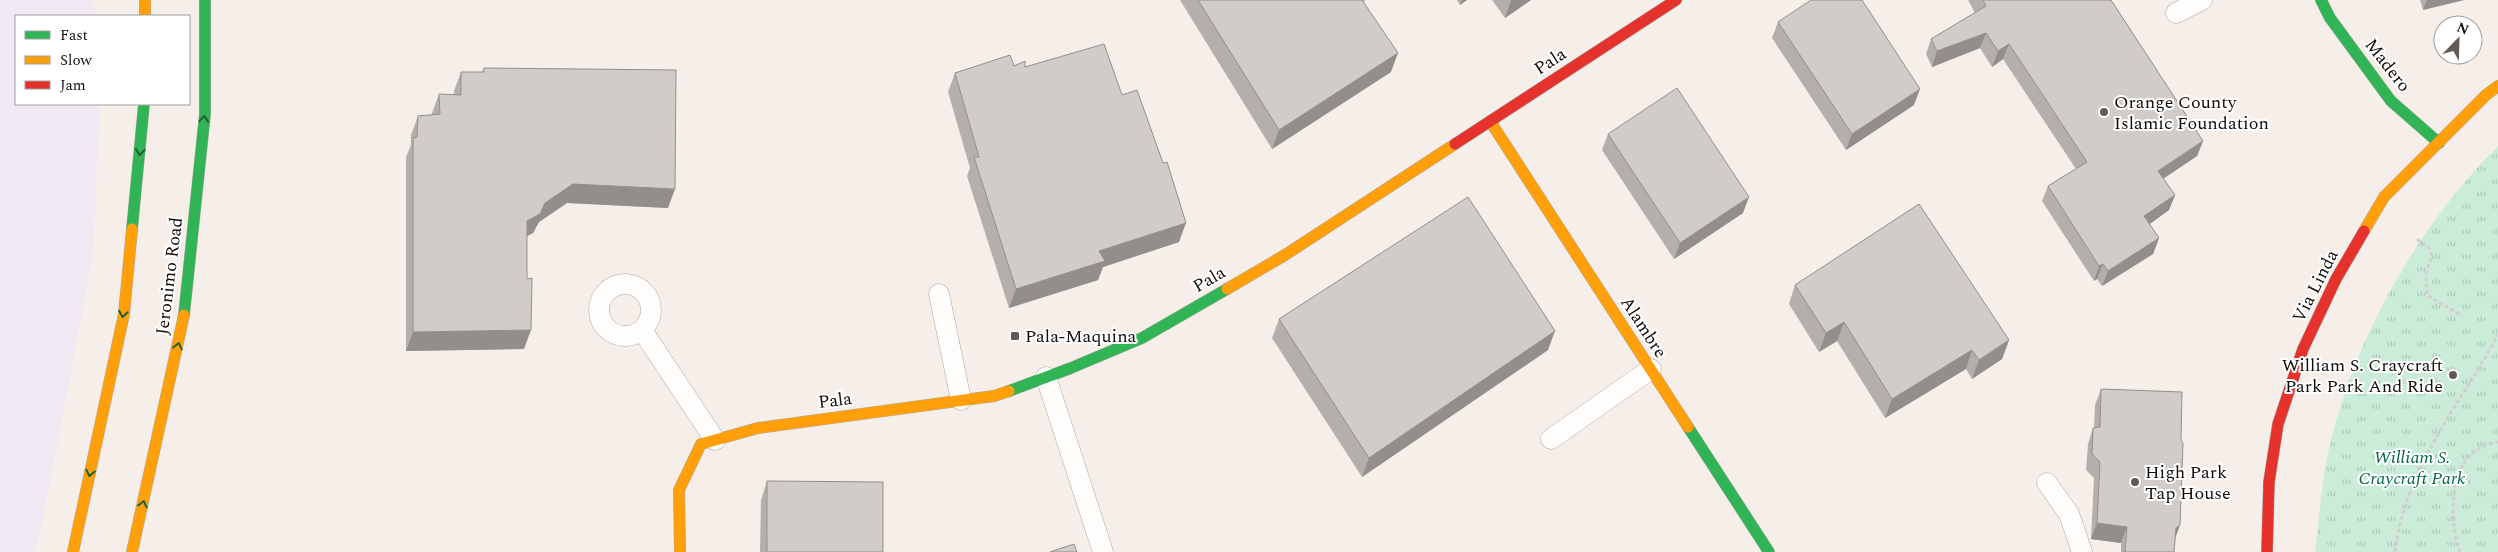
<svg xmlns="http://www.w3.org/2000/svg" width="2498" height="552" viewBox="0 0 2498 552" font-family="Spectral,serif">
<defs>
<pattern id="park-tufts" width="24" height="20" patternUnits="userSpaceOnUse" patternTransform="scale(1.25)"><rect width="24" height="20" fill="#cbecd8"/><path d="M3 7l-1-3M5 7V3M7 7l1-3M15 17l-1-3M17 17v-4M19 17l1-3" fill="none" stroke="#adc9b8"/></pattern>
</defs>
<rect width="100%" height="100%" fill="#f6efe9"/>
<path fill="#eee9f2" d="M0,0H89L101,16H16V104H100L93,255L41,529L34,552H0Z"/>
<path fill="url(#park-tufts)" d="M2498,146V552H2315C2319,521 2321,489 2327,458C2350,346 2417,226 2498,146Z"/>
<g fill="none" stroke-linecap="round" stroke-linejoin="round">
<g stroke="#aca8a3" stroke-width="21">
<path id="lane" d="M2176,13L2202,0
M599 310a26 26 0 1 1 52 0a26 26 0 1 1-52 0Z
M939,294L961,400
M642,330L715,440
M1046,377L1103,552
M1551,439L1651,369
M2047,483L2069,514L2082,552"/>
</g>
<g stroke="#aca8a3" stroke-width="12">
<path id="fast" d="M2321,0L2330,18L2391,101L2439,143
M132,229L144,104
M184,315L205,114V0
M1009,391L1071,368L1142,338L1227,289
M1688,427L1769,552"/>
</g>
<g stroke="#aca8a3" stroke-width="12">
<path id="slow" d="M145,0V16
M1490,121L1688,427
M2364,231L2384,197L2486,95L2498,86
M1227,289L1285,255L1455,144
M73,552L124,314L132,229
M132,552L184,315
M680,552L679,490L701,444L758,428L994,396L1009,391"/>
</g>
<g stroke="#aca8a3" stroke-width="12">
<path id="jam" d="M1455,144L1676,0
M2267,552L2269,482L2278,424L2303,349L2336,279L2364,231"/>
</g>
<path stroke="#d1cfcd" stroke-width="3" stroke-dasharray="4 2.5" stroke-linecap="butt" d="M2417,239L2430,249L2432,256L2426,272L2427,295L2462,316
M2395,552C2406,465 2457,410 2498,335
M2460,552C2450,526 2449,476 2470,455C2478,447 2488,444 2498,442"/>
<use href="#lane" stroke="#fefdfc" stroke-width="20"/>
<use href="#fast" stroke="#30b455" stroke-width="11"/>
<use href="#slow" stroke="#ff9f0a" stroke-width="11"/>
<use href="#jam" stroke="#e5322d" stroke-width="11"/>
</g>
<path fill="#b4afab" d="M1180,0H1365L1364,2L1391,72L1272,149Z
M1457,0H1467L1460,5Z
M1492,0H1531L1505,18Z
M1968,0H2111L2203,141L2197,156L2163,179L2175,195L2169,210L2149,224L2159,238L2153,254L2102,286L2097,279L2094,281L2042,201L2048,186L2076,169L2003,59L1992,67L1980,48L1932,67L1926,54L1931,39L1975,13Z
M2420,0H2464L2423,10Z
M1778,22L1914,105L1846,150L1772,38Z
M1014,66L1025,67L1122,95L1179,242L1103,267L1098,280L1009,308L967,176L970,168L948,92L955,73Z
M484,68L668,208L567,203L539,222L533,233L527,236L524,349L406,351V157L411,145V135L418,116L432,115V113L439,94H454V91L461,72H482Z
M1608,134L1743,213L1674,259L1602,150Z
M1795,285L2009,340L2002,359L1972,379L1966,369L1885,418L1837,341L1819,352L1789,304Z
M1279,319L1548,350L1362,477L1272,338Z
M2101,389L2180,525L2175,539L2174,552H2121V543L2091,539L2094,478L2086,470L2088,444L2093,428H2094L2095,405Z
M767,481L883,552H760L761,500Z"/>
<path fill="#928f8b" d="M1462,0H1467L1460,5Z
M1511,0H1531L1505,18Z
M2427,0H2464L2423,10Z
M1986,33L1980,48L1932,67L1937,51Z
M2009,44L2003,59L1992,67L1998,51Z
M1398,53L1391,72L1272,149L1279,130Z
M1920,89L1914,105L1846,150L1852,134Z
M2203,141L2197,156L2152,186L2158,171Z
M573,184L675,189L668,208L567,203L539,222L533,233L520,240L527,221L545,203Z
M2175,195L2169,210L2139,232L2144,216Z
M1749,197L1743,213L1674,259L1680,243Z
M1186,223L1179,242L1103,267L1098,280L1009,308L1016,289L1099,251Z
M2159,238L2153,254L2102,286L2108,271Z
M2103,264L2097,279L2094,281L2099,266Z
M1844,322L1837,341L1819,352L1826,333Z
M531,330L524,349L406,351L413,332Z
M1555,331L1548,350L1362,477L1369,458Z
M2009,340L2002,359L1972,379L1979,360Z
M1972,350L1966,369L1885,418L1892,399Z
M2097,523L2127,527L2121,543L2091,539Z
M2180,525L2174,541L2176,528Z"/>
<path fill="#d1ccc7" stroke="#928f8b" d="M1198,0H1362L1398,53L1279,130Z
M1811,0H1862L1920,89L1852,134L1778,22Z
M1983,0H2111L2203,141L2158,171L2175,195L2144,216L2159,238L2108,271L2103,264L2099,266L2048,186L2087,162L2009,44L1998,51L1986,33L1937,51L1931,39L1986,6Z
M1104,44L1122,95L1137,90L1163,163L1167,162L1186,223L1099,251L1105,261L1016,289L974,157H979L955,73L1010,55L1014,66L1025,61V67Z
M484,68L676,70L675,189L573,184L545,203L540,214L527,221V279L532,278L531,330L413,332V138L417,137L418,116L440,114L439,94L461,95V72H484Z
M1677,88L1749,197L1680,243L1608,134Z
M1468,197L1555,331L1369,458L1279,319Z
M1919,204L2009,340L1979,360L1972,350L1892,399L1844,322L1826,333L1795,285Z
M2101,389L2182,392L2181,440L2183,443L2180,525L2176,528L2174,552H2125L2127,527L2097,523L2100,462L2092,454L2093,428L2100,427Z
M767,481L883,482V552H767Z
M1074,544L1077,552H1050Z"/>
<defs><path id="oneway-chevron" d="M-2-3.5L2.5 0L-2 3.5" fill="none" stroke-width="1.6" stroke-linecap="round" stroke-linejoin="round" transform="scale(1.25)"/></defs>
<g stroke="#20602f">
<use href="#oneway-chevron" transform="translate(204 119) rotate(-85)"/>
<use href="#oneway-chevron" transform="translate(140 152) rotate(96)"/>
<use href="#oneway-chevron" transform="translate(123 314) rotate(99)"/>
<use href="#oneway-chevron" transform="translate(178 346) rotate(-77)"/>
<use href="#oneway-chevron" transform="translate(90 473) rotate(102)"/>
<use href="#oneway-chevron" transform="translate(143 504) rotate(-77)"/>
</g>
<g fill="#605b57" stroke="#fff" stroke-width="2">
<circle cx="2104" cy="112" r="5"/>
<rect x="1010" y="331" width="10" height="10" rx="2.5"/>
<circle cx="2453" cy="375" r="5"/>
<circle cx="2135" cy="482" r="5"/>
</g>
<g text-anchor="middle" stroke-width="4" stroke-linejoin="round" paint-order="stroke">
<g font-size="18" fill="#100c09" stroke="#fff">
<text transform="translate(1550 61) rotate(-33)" y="6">Pala</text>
<text transform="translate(2388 65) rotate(52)" y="6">Madero</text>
<text transform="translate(169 276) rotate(-83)" y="6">Jeronimo Road</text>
<text transform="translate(1209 279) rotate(-30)" y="6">Pala</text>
<text transform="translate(2315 286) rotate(-63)" y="6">Via Linda</text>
<text transform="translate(1644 327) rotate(57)" y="6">Alambre</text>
<text transform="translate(835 400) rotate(-7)" y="6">Pala</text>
</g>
<g font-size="18" fill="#100c09" stroke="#fff" text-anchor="start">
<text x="2114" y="108">Orange County<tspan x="2114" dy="21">Islamic Foundation</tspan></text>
<text x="1025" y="342">Pala-Maquina</text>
<text x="2443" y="371" text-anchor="end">William S. Craycraft<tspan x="2443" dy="21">Park Park And Ride</tspan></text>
<text x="2145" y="478">High Park<tspan x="2145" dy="21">Tap House</tspan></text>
</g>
<g font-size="18" font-style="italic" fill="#066547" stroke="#fff">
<text x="2412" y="463">William S.<tspan x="2412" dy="21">Craycraft Park</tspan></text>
</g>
</g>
<rect x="15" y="15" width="175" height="90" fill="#ffffff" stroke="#9f9e9d"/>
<rect x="25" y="31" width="25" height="8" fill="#30b455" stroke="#9f9e9d"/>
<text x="60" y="40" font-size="15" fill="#100c09">Fast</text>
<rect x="25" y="56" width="25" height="8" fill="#ff9f0a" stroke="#9f9e9d"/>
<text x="60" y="65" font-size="15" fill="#100c09">Slow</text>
<rect x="25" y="81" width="25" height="8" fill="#e5322d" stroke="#9f9e9d"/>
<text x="60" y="90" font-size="15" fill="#100c09">Jam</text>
<g transform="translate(2458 40) rotate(23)"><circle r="24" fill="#ffffff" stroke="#9f9e9d"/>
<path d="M0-4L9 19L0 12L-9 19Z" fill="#605b57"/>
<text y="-8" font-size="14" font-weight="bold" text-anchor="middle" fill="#100c09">N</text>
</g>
</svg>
